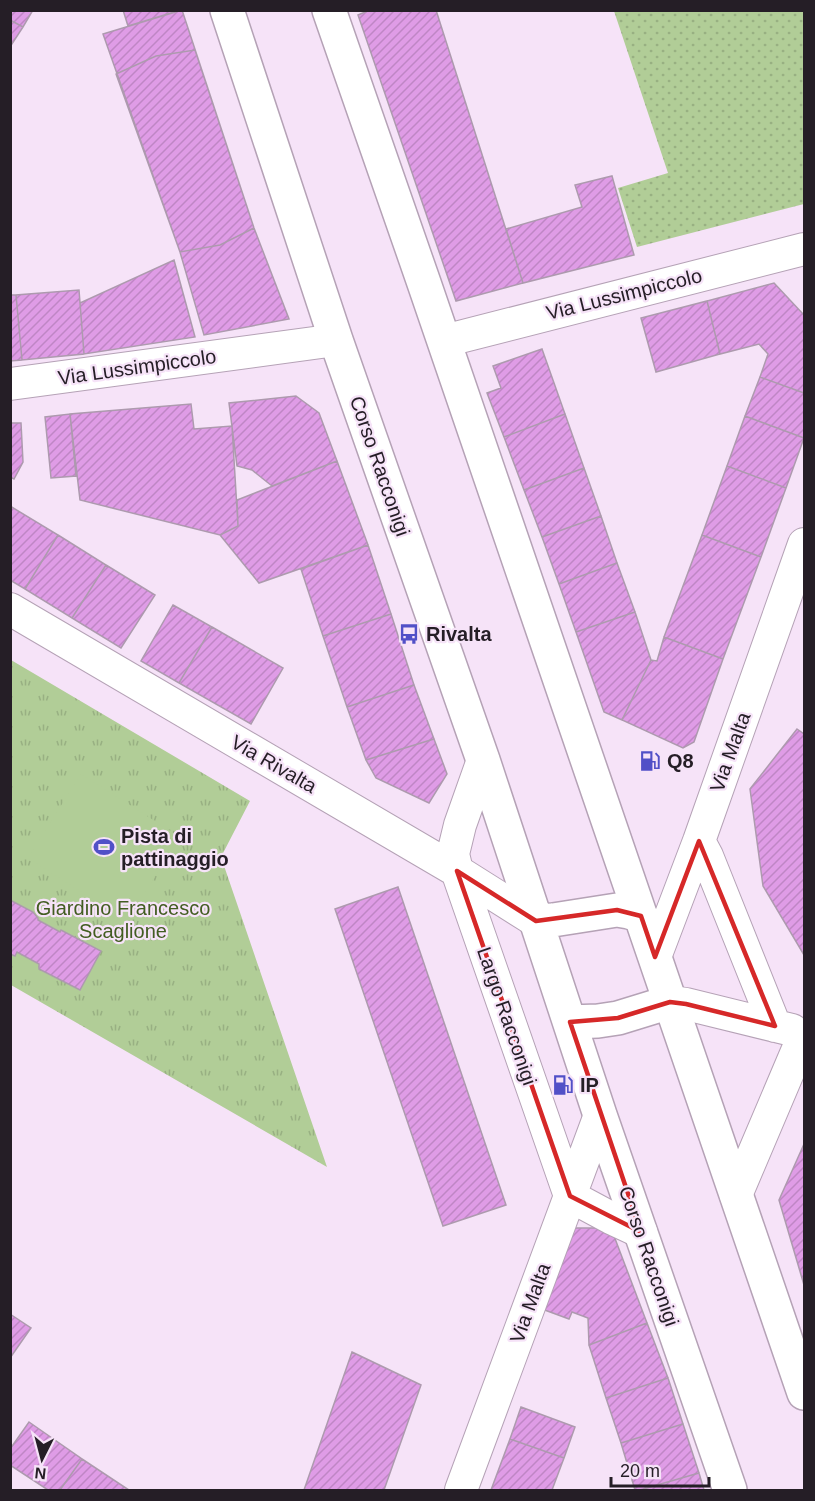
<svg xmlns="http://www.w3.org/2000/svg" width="815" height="1501" viewBox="0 0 815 1501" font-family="Helvetica,sans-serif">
<defs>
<pattern id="grass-dots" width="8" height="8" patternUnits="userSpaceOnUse" patternTransform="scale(1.5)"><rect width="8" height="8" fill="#b1cd97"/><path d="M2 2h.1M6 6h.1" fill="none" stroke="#98b082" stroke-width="1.8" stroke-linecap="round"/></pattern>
<pattern id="park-tufts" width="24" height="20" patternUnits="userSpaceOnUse" patternTransform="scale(1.5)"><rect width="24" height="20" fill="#b1cd97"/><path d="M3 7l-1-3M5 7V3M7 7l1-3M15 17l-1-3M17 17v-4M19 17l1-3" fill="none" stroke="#98b082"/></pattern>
<pattern id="building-hatch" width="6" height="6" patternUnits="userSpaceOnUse" patternTransform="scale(1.5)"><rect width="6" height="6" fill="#df9ce6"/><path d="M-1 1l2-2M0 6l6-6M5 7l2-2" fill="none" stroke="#bf86c5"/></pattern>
</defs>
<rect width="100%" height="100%" fill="#f6e3f8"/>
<path fill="url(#grass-dots)" d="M614,11H804V204L637,247L618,188L668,173Z"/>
<path fill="url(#park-tufts)" d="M11,660L250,801L221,857L327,1167L11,985Z"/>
<path fill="#b1cd97" d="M81,774L180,837L127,921L28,858Z"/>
<path fill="url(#building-hatch)" stroke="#ad9aae" stroke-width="1.5" d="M10,10H33L23,27L10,20Z
M123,10H181L128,26Z
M182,10L254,228L289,319L204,335L180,252L103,34Z
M370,10H436L523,283L456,301L358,15Z
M10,20L23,27L10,47Z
M195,50L254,228L220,245L180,252L116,74L156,56Z
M612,176L634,255L523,283L506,229L582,207L575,185Z
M174,260L195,337L84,354L80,303Z
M774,283L804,315V393L760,377L768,354L759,344L720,354L707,301Z
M79,290L84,354L22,360L16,295Z
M10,295H16L22,360L10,361Z
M707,301L720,354L656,372L641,318Z
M542,349L565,414L504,437L487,393L501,388L493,366Z
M760,377L804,393V438L745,416Z
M296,396L319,413L337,461L272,486L252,470L237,466L229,403Z
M191,404L194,429L232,426L238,526L220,535L80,500L70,414Z
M70,414L76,476L51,478L45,417Z
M565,414L584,468L524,490L504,437Z
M745,416L804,438L786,488L727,466Z
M10,423H21L23,462L14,479L10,477Z
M337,461L368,545L259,583L220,535L238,526L237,500Z
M727,466L786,488L761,557L702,535Z
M584,468L601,516L542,537L524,490Z
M10,506L58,535L25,589L10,580Z
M601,516L617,563L559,584L542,537Z
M58,535L106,565L72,618L25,589Z
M702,535L761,557L723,659L664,637Z
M368,545L391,614L323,636L301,569Z
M617,563L635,612L576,632L559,584Z
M106,565L155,595L121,648L72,618Z
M173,605L212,627L179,683L141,661Z
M635,612L651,660L622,720L604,712L576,632Z
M391,614L414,685L347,707L323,636Z
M212,627L283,668L251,724L179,683Z
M664,637L723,659L694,742L683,748L622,720L651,660L657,661Z
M414,685L434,739L366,760L347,707Z
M797,729L804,734V955L763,886L750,789Z
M434,739L447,774L429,803L376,778L366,760Z
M398,887L506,1205L443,1226L335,909Z
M10,900L33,912L38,918V920L60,932L61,930L101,951L80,990L39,969V964L17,952L15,956L10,954Z
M804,1144V1285L779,1200Z
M572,1228H611L647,1323L589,1345L588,1318L572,1312L569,1319L542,1309Z
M10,1314L31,1328L10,1358Z
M647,1323L668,1378L606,1398L589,1345Z
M352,1352L421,1385L384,1490H304Z
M668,1378L683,1424L621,1443L606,1398Z
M521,1407L575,1427L564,1458L510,1439Z
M29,1422L82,1459L60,1490H48L10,1465V1449Z
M683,1424L699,1473L640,1490H635L621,1443Z
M510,1439L564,1458L552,1490H491Z
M82,1459L129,1490H60Z
M699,1473L704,1490H640Z"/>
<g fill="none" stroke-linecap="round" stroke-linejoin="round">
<g stroke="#b5a2b6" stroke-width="34">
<path id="street" d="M444,341L804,249
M10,384L336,340
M10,609L457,871L536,921
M483,760L460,825L453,854L457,871L570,1196L611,1218L641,1232
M699,841L707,856L775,1026
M655,957L699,841L804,544
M670,1002L686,1004L792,1030
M736,1195L804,1035
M461,1490L600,1115"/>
</g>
<g stroke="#b5a2b6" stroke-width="36">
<path id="secondary" d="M227,10L336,340L483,760L600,1115L730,1490
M329,10L424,283L804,1393
M536,921L553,920L617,910L629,912L641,916
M570,1022L598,1021L618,1018L670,1002"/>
</g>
<use href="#street" stroke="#fff" stroke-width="32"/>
<use href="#secondary" stroke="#fff" stroke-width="33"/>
</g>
<path fill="none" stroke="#d62828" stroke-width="4.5" stroke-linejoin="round" d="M699,841L775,1026L686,1004L670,1002L618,1018L570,1022L641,1232L570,1196L457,871L536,921L617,910L641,916L655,957Z"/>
<defs>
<g id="bus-bare" transform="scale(1.62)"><path d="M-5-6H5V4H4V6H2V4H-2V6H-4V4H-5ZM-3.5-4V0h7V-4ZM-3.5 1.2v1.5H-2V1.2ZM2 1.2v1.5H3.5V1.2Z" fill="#5150c7" stroke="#f6e3f8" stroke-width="2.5" paint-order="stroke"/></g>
<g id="fuel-bare" transform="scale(1.62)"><path d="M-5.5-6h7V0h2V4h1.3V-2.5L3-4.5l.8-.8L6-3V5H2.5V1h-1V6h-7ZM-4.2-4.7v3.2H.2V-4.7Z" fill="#5150c7" stroke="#f6e3f8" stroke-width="2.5" paint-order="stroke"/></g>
<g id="stadium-bare" transform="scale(1.62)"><path d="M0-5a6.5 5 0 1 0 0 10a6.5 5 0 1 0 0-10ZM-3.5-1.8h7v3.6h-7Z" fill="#5150c7" stroke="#f6e3f8" stroke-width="2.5" paint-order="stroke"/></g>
</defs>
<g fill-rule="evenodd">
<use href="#bus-bare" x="409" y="634"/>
<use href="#fuel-bare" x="650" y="761"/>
<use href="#stadium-bare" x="104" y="847"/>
<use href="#fuel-bare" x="563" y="1085"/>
</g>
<g text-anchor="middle" stroke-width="4.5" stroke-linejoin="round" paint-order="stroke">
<g font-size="20" fill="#251e26" stroke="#f6e3f8">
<text transform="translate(624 294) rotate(-14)" y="7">Via Lussimpiccolo</text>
<text transform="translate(137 367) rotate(-8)" y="7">Via Lussimpiccolo</text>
<text transform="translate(380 466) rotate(71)" y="7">Corso Racconigi</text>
<text transform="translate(730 752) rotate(-70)" y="7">Via Malta</text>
<text transform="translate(274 764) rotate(30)" y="7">Via Rivalta</text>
<text transform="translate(507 1016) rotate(71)" y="7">Largo Racconigi</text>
<text transform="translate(649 1256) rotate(71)" y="7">Corso Racconigi</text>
<text transform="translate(530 1303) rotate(-70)" y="7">Via Malta</text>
</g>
<g font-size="20" font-weight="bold" fill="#251e26" stroke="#f6e3f8" text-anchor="start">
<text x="426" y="641">Rivalta</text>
<text x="667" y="768">Q8</text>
<text x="121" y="843">Pista di<tspan x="121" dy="23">pattinaggio</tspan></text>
<text x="580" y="1092">IP</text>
</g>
<g font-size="20" fill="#425d21" stroke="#f6e3f8">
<text x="123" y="915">Giardino Francesco<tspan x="123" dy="23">Scaglione</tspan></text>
</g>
</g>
<rect width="815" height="1501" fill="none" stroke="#251e26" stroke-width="24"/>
<g transform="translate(42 1459) rotate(186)" stroke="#f6e3f8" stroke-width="4.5" paint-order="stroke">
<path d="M0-4.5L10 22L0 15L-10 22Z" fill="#251e26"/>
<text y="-9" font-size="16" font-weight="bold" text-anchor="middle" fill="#251e26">N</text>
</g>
<path d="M611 1477v9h98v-9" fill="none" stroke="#251e26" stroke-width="3"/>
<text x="620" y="1477" font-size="18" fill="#251e26" stroke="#f6e3f8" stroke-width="4.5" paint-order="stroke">20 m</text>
</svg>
